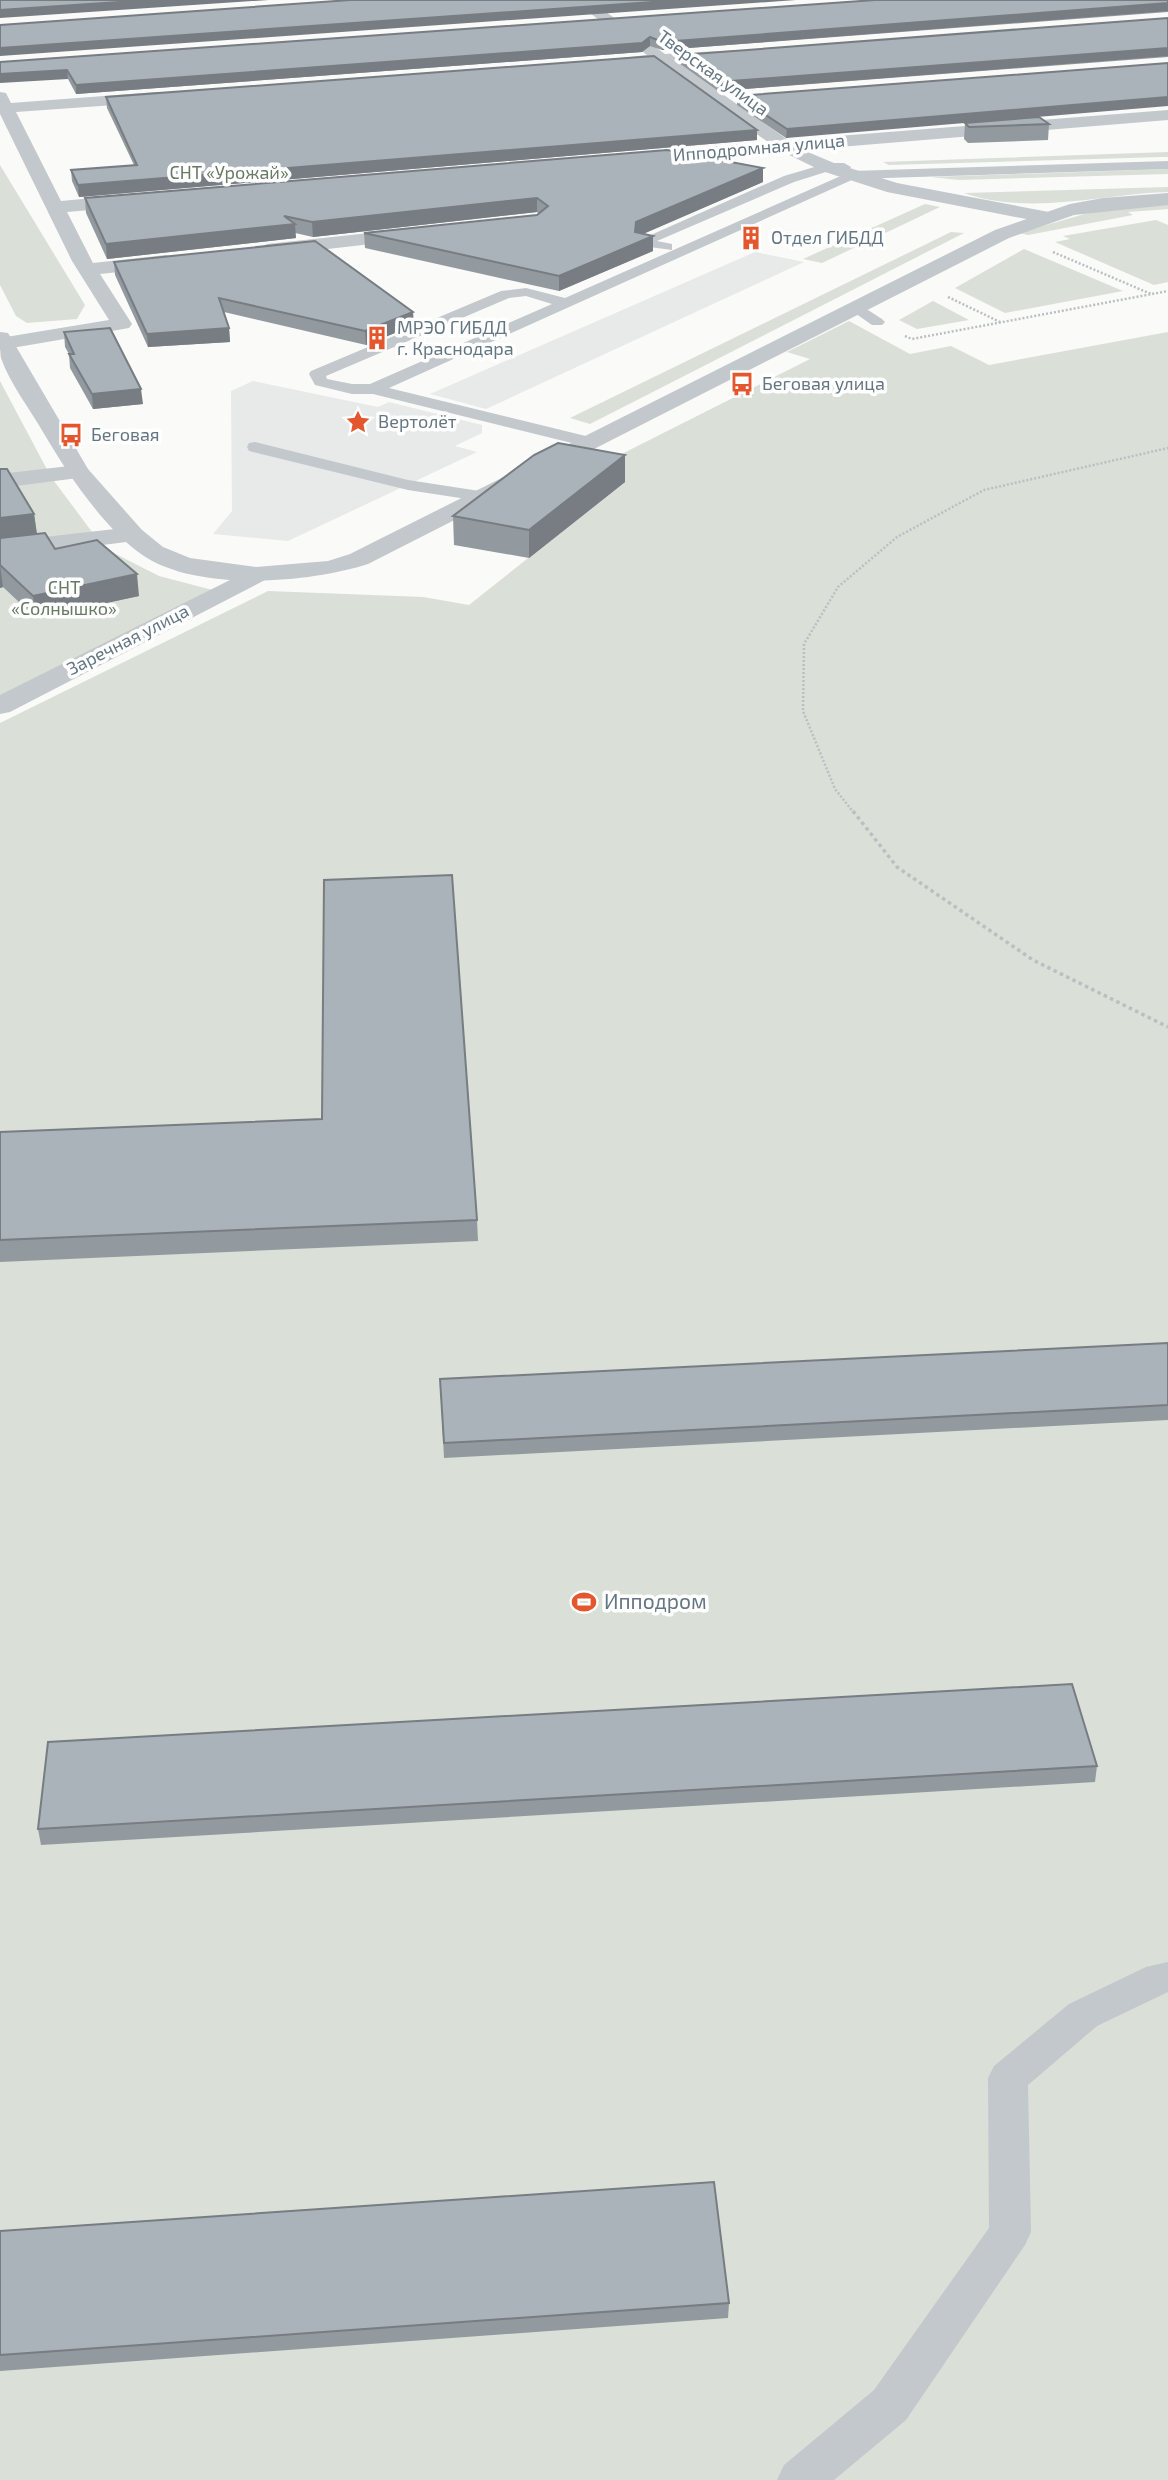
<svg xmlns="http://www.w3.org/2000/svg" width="1168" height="2480" viewBox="0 0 1168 2480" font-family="'Exo 2',sans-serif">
<rect width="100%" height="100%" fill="#fafaf8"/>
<path fill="#e8e9e9" d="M755,252L804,262L486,409L430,394Z
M253,381L378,407L389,402L482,425V433L455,446L477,452L288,541L213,534L232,511L231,391Z"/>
<path fill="#dadfd7" d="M1168,152V157H1162L889,165L883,162Z
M0,165L85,305L77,319L27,323L16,316L0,285Z
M1168,169V174L959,180L931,177Z
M1168,187V192C1101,194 1030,216 964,193Z
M925,204L940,207L822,263L803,259Z
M1168,204V209L1128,212L1133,215L1028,235L1019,233L1088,213Z
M1156,220L1168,225V282L1154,285L1055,242L1070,239L1063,236Z
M951,232L964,233L590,424L570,418Z
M1024,249L1123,291L1005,313L955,288Z
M933,301L969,320L917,329L899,320Z
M849,321L910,354L951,346L989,365L1168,332V2480H0V723L268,591L423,597L469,605L624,482L582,474L810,359L787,352Z
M0,381L51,477L104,548L159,576L220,592L0,702Z"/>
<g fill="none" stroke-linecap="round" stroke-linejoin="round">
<path stroke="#bbbfc2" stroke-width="2.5" stroke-dasharray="2 2" stroke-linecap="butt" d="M1053,252L1151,294
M948,297L1000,322
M905,336L912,339L1168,291
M854,813L835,789L803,711L804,644L838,587L897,537L984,490L1168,448"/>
<path stroke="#bbbfc2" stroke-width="3.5" stroke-dasharray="3.5 3.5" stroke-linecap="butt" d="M853,811L897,867L1033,960L1168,1027"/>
<path fill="#c3c8cc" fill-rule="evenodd" d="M1168,161V169L854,179L389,388L598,439L600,443L592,448L373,394H352L315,385L309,374L311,371L501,291L526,288L565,298L852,171ZM526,296L552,304L370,384H352L327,379L326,376L509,298Z
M828,163H844L851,167L849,170L829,171L794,182L657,241L672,244V250L642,246L635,242L784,176Z
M857,303L882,319L885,322L882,325H872L852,311L849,308Z
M255,442L408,480L486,492L495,497L486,502L408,490L249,451L247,447L249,443Z
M1168,1962V1992L1097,2026L1028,2085L1031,2232L1025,2245L906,2420L834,2480H777L784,2465L874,2390L989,2228L988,2078L994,2066L1069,2004L1146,1967Z"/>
<path fill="#c3c8cc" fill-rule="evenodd" d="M572,0H589L665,54L739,50L741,53L739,56L733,58L677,62L788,140L1168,110V120L803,150L834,163L897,183L1054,213L1056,217L1047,223L887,192L822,171L781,151L633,163L627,162L624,158L627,154L768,142L659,64L602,66L600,63L602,60L647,55Z
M0,92L6,93L11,103L157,92L165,97L157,102L16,112L61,201L137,194L146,200L137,206L67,212L93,263L166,255L173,257L176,261L173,265L166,267L100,274L132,324L129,328L0,350V338L109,320L72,261L0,114Z
M416,228L426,234L423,238L267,256L257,250L267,244Z
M78,465L86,467L90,472L86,477L0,488V474Z
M133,527L142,530L146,535L142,540L0,558V542Z
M256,567L265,570L269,575L265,580L10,712L0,714V695Z"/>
<path fill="#c3c8cc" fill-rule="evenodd" d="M1168,193V205L1074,215L1009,238L368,564C309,583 198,592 144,556C105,530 67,473 43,432C30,409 10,384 1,358C0,351 0,340 0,332L8,333L11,338L88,469L142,530L163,547L190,558L256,567L328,561L350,554L995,230L1070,204L1103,198Z"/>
</g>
<path fill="#929a9f" d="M1168,0V12L662,50L650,46L642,52L76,94L68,79L0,62Z
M1168,18V57L718,91L680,64V55Z
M1168,63L786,138L737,105V96Z
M106,97L757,140L79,197L72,181L71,170L134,165L107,108Z
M965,123L1049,124L1048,140L968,143L964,139Z
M763,182L643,234L653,251L559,291L365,248L364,233L537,215L539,214L537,212L313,237L295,233L296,238L107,259L86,213L85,198Z
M114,262L414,325L366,345L224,312L229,328L230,342L148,347L115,275Z
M64,332L143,404L93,409L70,368L69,354L65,347Z
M625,455V482L529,558L454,545L453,516Z
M0,469L34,514L37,534L55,549L139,596L36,618L3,587L0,588Z
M0,1132L477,1220L478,1241L0,1262Z
M1168,1343V1420L444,1458L440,1379Z
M1097,1766L1095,1782L41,1845L38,1829Z
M0,2231L729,2303L728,2318L0,2371Z"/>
<path fill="#777d82" d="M149,0H269L0,18V10Z
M681,0H796L0,56V48Z
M1168,3V11L662,50V42Z
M650,37V46L642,52L76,94V85Z
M1168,48V56L718,91V82Z
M67,70L68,79L0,83V74Z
M1168,97V106L786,138L787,129Z
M757,130V140L79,197L78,185Z
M763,168V182L636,237L653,236V251L559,291V276L636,222Z
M537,198V212L313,237L312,222Z
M295,224L296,238L107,259L106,244Z
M413,312L414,325L366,345L365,331Z
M229,328L230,342L148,347L147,334Z
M141,389L143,404L93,409L92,394Z
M625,455V482L529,558V530Z
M34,514L37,535L0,540V518Z
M0,565L3,587L0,588Z
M137,574L139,596L36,618L33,596Z"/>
<path fill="#aab3b9" stroke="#777d82" stroke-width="2" d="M0,0H149L0,10Z
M350,0H681L0,48V25Z
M875,0H1168V3L662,42L650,37L642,43L76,85L67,70L0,74V62Z
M1168,18V48L718,82L680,55Z
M654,56L757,130L78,185L71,170L137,165L106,97Z
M1168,63V97L787,129L737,96Z
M1039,117L1049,124L969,127L965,123Z
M667,150L763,168L636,222L635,232L653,236L559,276L364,233L537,215L548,206L537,198L312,222L284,216L295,224L106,244L85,198Z
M315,241L413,312L365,331L219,298L229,328L147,334L114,262Z
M110,328L141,389L92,394L69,354H74L64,332Z
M558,443L625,455L529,530L453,516L534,455Z
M0,469H7L34,514L0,518Z
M45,533L55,549L97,540L137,574L33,596L0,565V538Z
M452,875L477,1220L0,1240V1132L322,1119L324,880Z
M1168,1343V1405L444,1443L440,1379Z
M1072,1684L1097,1766L38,1829L48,1742Z
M714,2182L729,2303L0,2355V2231Z"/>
<defs>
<g id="building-bare" transform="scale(1.89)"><path d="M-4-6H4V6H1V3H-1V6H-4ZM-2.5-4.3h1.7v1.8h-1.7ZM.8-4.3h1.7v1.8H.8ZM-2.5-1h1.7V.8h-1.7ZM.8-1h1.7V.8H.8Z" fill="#e4572e" stroke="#fff" stroke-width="2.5" paint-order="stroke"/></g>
<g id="bus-bare" transform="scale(1.89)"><path d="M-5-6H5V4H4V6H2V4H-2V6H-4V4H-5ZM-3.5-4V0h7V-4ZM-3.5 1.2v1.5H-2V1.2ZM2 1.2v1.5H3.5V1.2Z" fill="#e4572e" stroke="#fff" stroke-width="2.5" paint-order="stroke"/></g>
<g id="sight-bare" transform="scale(1.89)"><path d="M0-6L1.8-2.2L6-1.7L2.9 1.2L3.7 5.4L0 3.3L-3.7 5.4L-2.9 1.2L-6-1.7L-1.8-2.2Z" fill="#e4572e" stroke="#fff" stroke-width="2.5" paint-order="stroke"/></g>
<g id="stadium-bare" transform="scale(1.89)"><path d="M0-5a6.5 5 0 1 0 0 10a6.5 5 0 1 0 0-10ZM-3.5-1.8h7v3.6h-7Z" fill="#e4572e" stroke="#fff" stroke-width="2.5" paint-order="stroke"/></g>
</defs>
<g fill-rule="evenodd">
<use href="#building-bare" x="751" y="238"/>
<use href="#building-bare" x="377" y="338"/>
<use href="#bus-bare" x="742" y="384"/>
<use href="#sight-bare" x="358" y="422"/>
<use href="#bus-bare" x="71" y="435"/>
<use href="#stadium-bare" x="584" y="1602"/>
</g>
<g text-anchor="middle" stroke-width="7" stroke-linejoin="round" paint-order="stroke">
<g font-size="18" fill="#657683" stroke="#fff">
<text transform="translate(713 73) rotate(36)" y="6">Тверская улица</text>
<text transform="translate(759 148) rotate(-5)" y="6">Ипподромная улица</text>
<text transform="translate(128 640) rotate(-27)" y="6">Заречная улица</text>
</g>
<g font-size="18" fill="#687a64" stroke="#fff">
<text x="229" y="179">СНТ «Урожай»</text>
<text x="64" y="594">СНТ<tspan x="64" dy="21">«Солнышко»</tspan></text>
</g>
<g font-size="18" fill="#657683" stroke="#fff" text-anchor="start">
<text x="771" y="244">Отдел ГИБДД</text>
<text x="397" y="334">МРЭО ГИБДД<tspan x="397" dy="21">г. Краснодара</tspan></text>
<text x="762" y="390">Беговая улица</text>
<text x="378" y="428">Вертолёт</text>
<text x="91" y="441">Беговая</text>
</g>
<g font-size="21" fill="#657683" stroke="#fff" text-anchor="start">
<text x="604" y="1609">Ипподром</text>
</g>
</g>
</svg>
